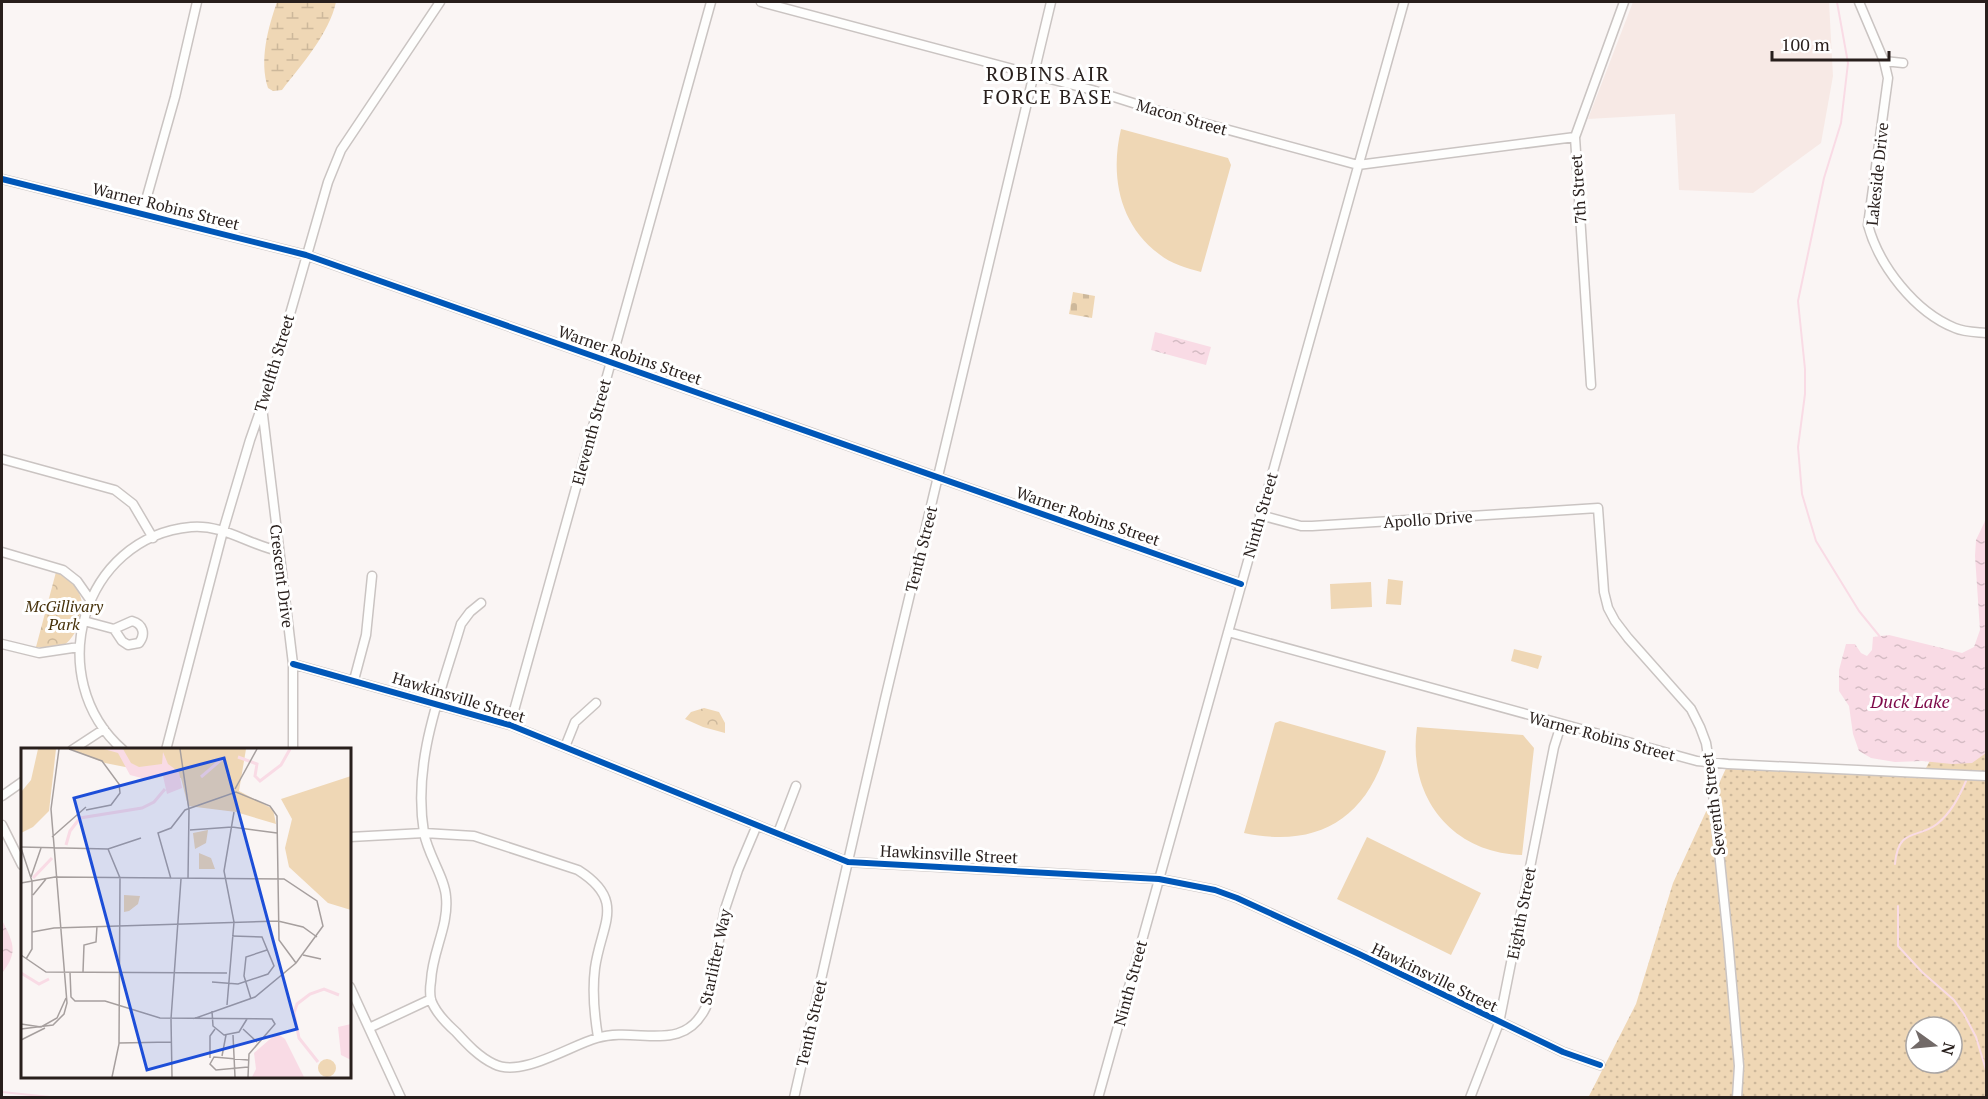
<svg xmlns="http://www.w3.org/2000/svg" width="1988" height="1099" viewBox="0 0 1988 1099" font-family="'PT Serif',serif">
<defs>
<pattern id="grass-dots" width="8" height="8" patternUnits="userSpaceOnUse" patternTransform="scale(1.5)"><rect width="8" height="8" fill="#efd7b5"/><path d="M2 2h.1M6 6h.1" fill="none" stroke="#cdb89b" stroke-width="1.8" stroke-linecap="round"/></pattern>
<pattern id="wetland-marsh" width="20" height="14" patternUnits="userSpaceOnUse" patternTransform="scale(1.5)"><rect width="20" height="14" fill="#efd7b5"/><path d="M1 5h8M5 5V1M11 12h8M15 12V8" fill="none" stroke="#cdb89b"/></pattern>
<pattern id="cemetery-stones" width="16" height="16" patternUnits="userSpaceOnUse" patternTransform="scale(1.5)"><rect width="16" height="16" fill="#efd7b5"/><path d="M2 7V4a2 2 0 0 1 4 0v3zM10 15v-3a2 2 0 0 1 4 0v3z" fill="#cdb89b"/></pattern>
<pattern id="park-crowns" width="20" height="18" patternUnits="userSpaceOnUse" patternTransform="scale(1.5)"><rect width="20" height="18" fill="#efd7b5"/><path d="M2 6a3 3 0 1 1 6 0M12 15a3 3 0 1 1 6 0" fill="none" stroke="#cdb89b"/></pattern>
<pattern id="water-ripples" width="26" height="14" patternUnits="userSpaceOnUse" patternTransform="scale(1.5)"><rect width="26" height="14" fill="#f9dbe5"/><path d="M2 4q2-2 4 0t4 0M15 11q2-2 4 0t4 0" fill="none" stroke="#d5bcc4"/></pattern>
</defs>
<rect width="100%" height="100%" fill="#faf5f4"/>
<path fill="#f7e9e5" d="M1633,2H1829L1833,76L1821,143L1753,193L1679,190L1675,114L1588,119Z"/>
<path fill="url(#grass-dots)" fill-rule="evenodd" d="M1986,654V1097L1588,1098L1636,1004L1673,883L1728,764L1926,768ZM1916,1027H1952V1063H1916Z"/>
<path fill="url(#wetland-marsh)" d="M277,2H336C329,34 302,64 282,90L273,91L268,88C259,60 268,28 277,2Z"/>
<path fill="url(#cemetery-stones)" d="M1073,292L1095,296L1092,318L1069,314Z"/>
<path fill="url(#park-crowns)" d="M56,572C60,574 65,576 69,579C85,593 87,618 74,634C70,640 66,645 60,647C52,649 44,648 36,647Z
M704,708L719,712L725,723V733L703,727L685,719L691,712Z"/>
<path fill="#efd7b5" d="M1121,129L1228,158L1231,165L1201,272C1187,268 1171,264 1159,254C1119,224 1110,175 1121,129Z
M1388,579L1403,581L1401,605L1386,604Z
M1371,582L1372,607L1331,609L1330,584Z
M1514,649L1542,656L1538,669L1511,661Z
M1280,721L1386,751C1365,821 1315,848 1244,833L1275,723Z
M1417,727L1523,735L1534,748L1522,855C1451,853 1407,796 1417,727Z
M1367,837L1481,893L1451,955L1337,899Z"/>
<path fill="url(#water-ripples)" d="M1155,332L1211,347L1206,365L1151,350Z
M1986,519V753L1972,763L1952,764L1922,761L1895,762L1871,758L1859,751L1853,734L1849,706L1839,691V670L1846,644H1855L1861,653L1867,656L1872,650L1873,637L1889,635L1962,653L1974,647L1980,630L1975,556L1976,540Z
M2,920C13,942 19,952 2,973Z"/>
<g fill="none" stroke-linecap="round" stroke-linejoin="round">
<path stroke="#f9dbe5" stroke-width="2" d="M1837,2L1848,63L1841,123L1824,178L1798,301L1805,369V394L1798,447L1802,494L1816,541L1859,611L1881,638
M1895,864C1898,827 1918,839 1937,824C1951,813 1959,797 1966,781
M1898,906V946L1922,972L1954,1000L1964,1014L1976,1037L1986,1070
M2,1092L60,1098"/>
<g stroke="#cac4c2" stroke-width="11">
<path id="minor" d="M761,2L1092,90L1155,110L1358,165L1575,137
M1859,2L1884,61L1903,63
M1884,61L1888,78L1868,225C1879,266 1915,312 1955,328C1964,332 1976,332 1986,333
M2,179L306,255L1241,584
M142,214L175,97L197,2
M1591,385L1575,137L1624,2
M262,407L293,664V750
M2,459L115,490L133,504L153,538
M1260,515L1301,526H1312L1598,508L1604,592L1608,608L1615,621L1628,638L1691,709L1700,727L1706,743L1711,774L1728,939L1739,1066L1737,1098
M2,552L63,570L77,581L91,601
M481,603L470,612L461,624C441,692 412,761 424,833C428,855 445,878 446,897C449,926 432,952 431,981C430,987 430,995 431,1000C435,1011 447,1024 456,1032C467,1044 479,1057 494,1064C521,1078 569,1046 597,1038C638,1026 683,1055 706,1007L725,909L738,870L757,825
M84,621L114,629
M132,621C143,624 146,634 139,643L128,645L122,641L114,629Z
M1228,632L1697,761L1728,764L1986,776
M2,644L39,653L79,647
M293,664L510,725L848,862L1159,879L1215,890L1237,898L1359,954L1563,1052L1600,1065
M354,680L366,635L372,576
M510,725L711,2
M565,747L575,722L596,703
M72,750L104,729
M123,750C41,678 82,537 191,527C223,524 249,545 279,551
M166,750L223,531L250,440L271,380L328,182L341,150L440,2
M2,796L22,782
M2,825L22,865
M778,833L796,786
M350,837L424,833L474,836L578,870C627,901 601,924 595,968C592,992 594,1013 598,1037
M350,987L401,1098
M369,1028L431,999
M794,1098L885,699L1051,2
M1098,1098L1404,2
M1470,1098L1499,1023L1554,747L1561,725"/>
</g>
<use href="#minor" stroke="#fefefd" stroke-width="8"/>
<g stroke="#fff" stroke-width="10">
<path id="cycleway" d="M2,179L306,255L1241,584
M293,664L510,725L848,862L1159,879L1215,890L1237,898L1359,954L1563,1052L1600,1065"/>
</g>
<use href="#cycleway" stroke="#0057b8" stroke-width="6"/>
</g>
<g text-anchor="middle" stroke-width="6" stroke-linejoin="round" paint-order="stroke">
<g font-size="16" fill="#281f1c" stroke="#fff">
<text transform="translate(1182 117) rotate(16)" y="6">Macon Street</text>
<text transform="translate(1877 174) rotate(-84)" y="6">Lakeside Drive</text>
<text transform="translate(1578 189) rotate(-94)" y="6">7th Street</text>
<text transform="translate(166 206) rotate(14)" y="6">Warner Robins Street</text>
<text transform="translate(630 355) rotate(19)" y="6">Warner Robins Street</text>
<text transform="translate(274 363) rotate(-73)" y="6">Twelfth Street</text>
<text transform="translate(591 432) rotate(-75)" y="6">Eleventh Street</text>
<text transform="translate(1260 515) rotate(-74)" y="6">Ninth Street</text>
<text transform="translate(1088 516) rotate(19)" y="6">Warner Robins Street</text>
<text transform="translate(1428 519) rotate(-4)" y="6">Apollo Drive</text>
<text transform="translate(921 549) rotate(-76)" y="6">Tenth Street</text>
<text transform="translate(282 576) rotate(83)" y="6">Crescent Drive</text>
<text transform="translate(459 697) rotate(17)" y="6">Hawkinsville Street</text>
<text transform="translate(1602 736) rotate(15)" y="6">Warner Robins Street</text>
<text transform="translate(1713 804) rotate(-97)" y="6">Seventh Street</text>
<text transform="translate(949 854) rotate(3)" y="6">Hawkinsville Street</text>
<text transform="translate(1521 913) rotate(-79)" y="6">Eighth Street</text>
<text transform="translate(715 957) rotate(-78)" y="6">Starlifter Way</text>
<text transform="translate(1435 977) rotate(26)" y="6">Hawkinsville Street</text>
<text transform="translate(1130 983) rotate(-75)" y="6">Ninth Street</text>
<text transform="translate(811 1023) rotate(-77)" y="6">Tenth Street</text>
</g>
<g font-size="16" font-style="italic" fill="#46310a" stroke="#fff">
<text x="64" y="612">McGillivary<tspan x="64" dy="18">Park</tspan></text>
</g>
<g font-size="18" font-style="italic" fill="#7e0949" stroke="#fff">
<text x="1910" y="708">Duck Lake</text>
</g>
<g font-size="20" letter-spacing="1.5" fill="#281f1c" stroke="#fff">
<text x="1048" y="81">ROBINS AIR<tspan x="1048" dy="23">FORCE BASE</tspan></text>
</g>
</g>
<g transform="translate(21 748)">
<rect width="330" height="330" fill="#faf5f4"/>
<path d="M17,1H35L28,63L12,79L0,85V44L10,32ZM49,1H225L218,43L252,61L255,76L215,64L167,58L160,30L84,15Z" fill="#efd7b5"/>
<path d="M330,28V162L307,155L268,119L264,100L271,71L260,51ZM297 320a9 9 0 1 1 18 0a9 9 0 1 1-18 0Z" fill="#efd7b5"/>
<path d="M187,82L185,95L174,101L172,85ZM178,105L190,110L194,121H178ZM103,147L119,148L117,156L108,163L103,164Z" fill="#efd7b5"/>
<path d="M83,1H102L110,15L118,19L141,16L142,4L147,16L158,24L161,40L146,46L142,28L128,32L109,27L97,5ZM330,276V312L320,307L317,279ZM256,285L264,291L283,329H231L235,321L233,305Z" fill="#f9dbe5"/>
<path fill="none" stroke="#f9dbe5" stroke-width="3" d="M217,9L236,16L234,28L239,33L260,17L269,1M180,29L201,11M45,97L49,83L59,70L121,60L133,54L144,41M12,130L31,110M0,225L18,236L28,231M297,314L278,290L273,265L276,256L289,246L303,241L318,247"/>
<path fill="none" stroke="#a69f9e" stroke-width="1.5" d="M48,1L81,13L98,36L99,45L90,57L65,62M159,1L168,62L167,131M214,41L236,1M169,82L211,79L256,85M31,89L65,59M0,99L87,101L120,90M0,100L11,133V201L5,211M87,101L99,130L98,296L91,329M10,129L20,100M150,131L137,85L150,80L164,62L215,44L249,58L256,68L258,192L275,215M0,135L34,129L263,131L296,153L302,178L275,215L234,249L172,271M12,147L25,131M11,184L33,180L257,173L282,179L296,189M0,207L25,224L206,225M282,207L300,211M49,224L50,249L54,253H84L139,270L251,271L254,276L228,306L227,329M62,224L63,197L75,194L76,178M191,234L217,236L247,226L253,218L241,189L211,188M230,251L223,228L225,209L246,202M206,257L213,174L203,123L213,64M191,263L192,278L203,287L218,284L226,271M0,276L20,279M20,279L36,270L45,250M0,281L32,277L43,266L46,255L30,61L38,1M222,281L236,294M212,287L214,329M0,292L24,280M98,295L150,294M201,308L205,287M189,310V288L194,281M227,319L195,322L189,316L193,309L227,312M151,329L150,271L160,131"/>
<path fill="#1d4ed8" fill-opacity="0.15" stroke="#1d4ed8" stroke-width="3" d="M203,10L276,281L126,322L53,50Z"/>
<rect width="330" height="330" fill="none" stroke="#281f1c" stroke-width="3"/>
</g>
<rect width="1988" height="1099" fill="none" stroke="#281f1c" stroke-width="6"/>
<g transform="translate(1934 1045) rotate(105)"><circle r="28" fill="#ffffff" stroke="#a9a5a4" stroke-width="1.5"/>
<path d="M0-4.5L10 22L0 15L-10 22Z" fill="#726a68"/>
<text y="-9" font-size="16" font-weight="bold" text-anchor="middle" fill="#281f1c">N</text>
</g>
<path d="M1772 51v9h117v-9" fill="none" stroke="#281f1c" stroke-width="3"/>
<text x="1781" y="51" font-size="18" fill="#281f1c" stroke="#ffffff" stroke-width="4.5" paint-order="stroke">100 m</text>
</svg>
